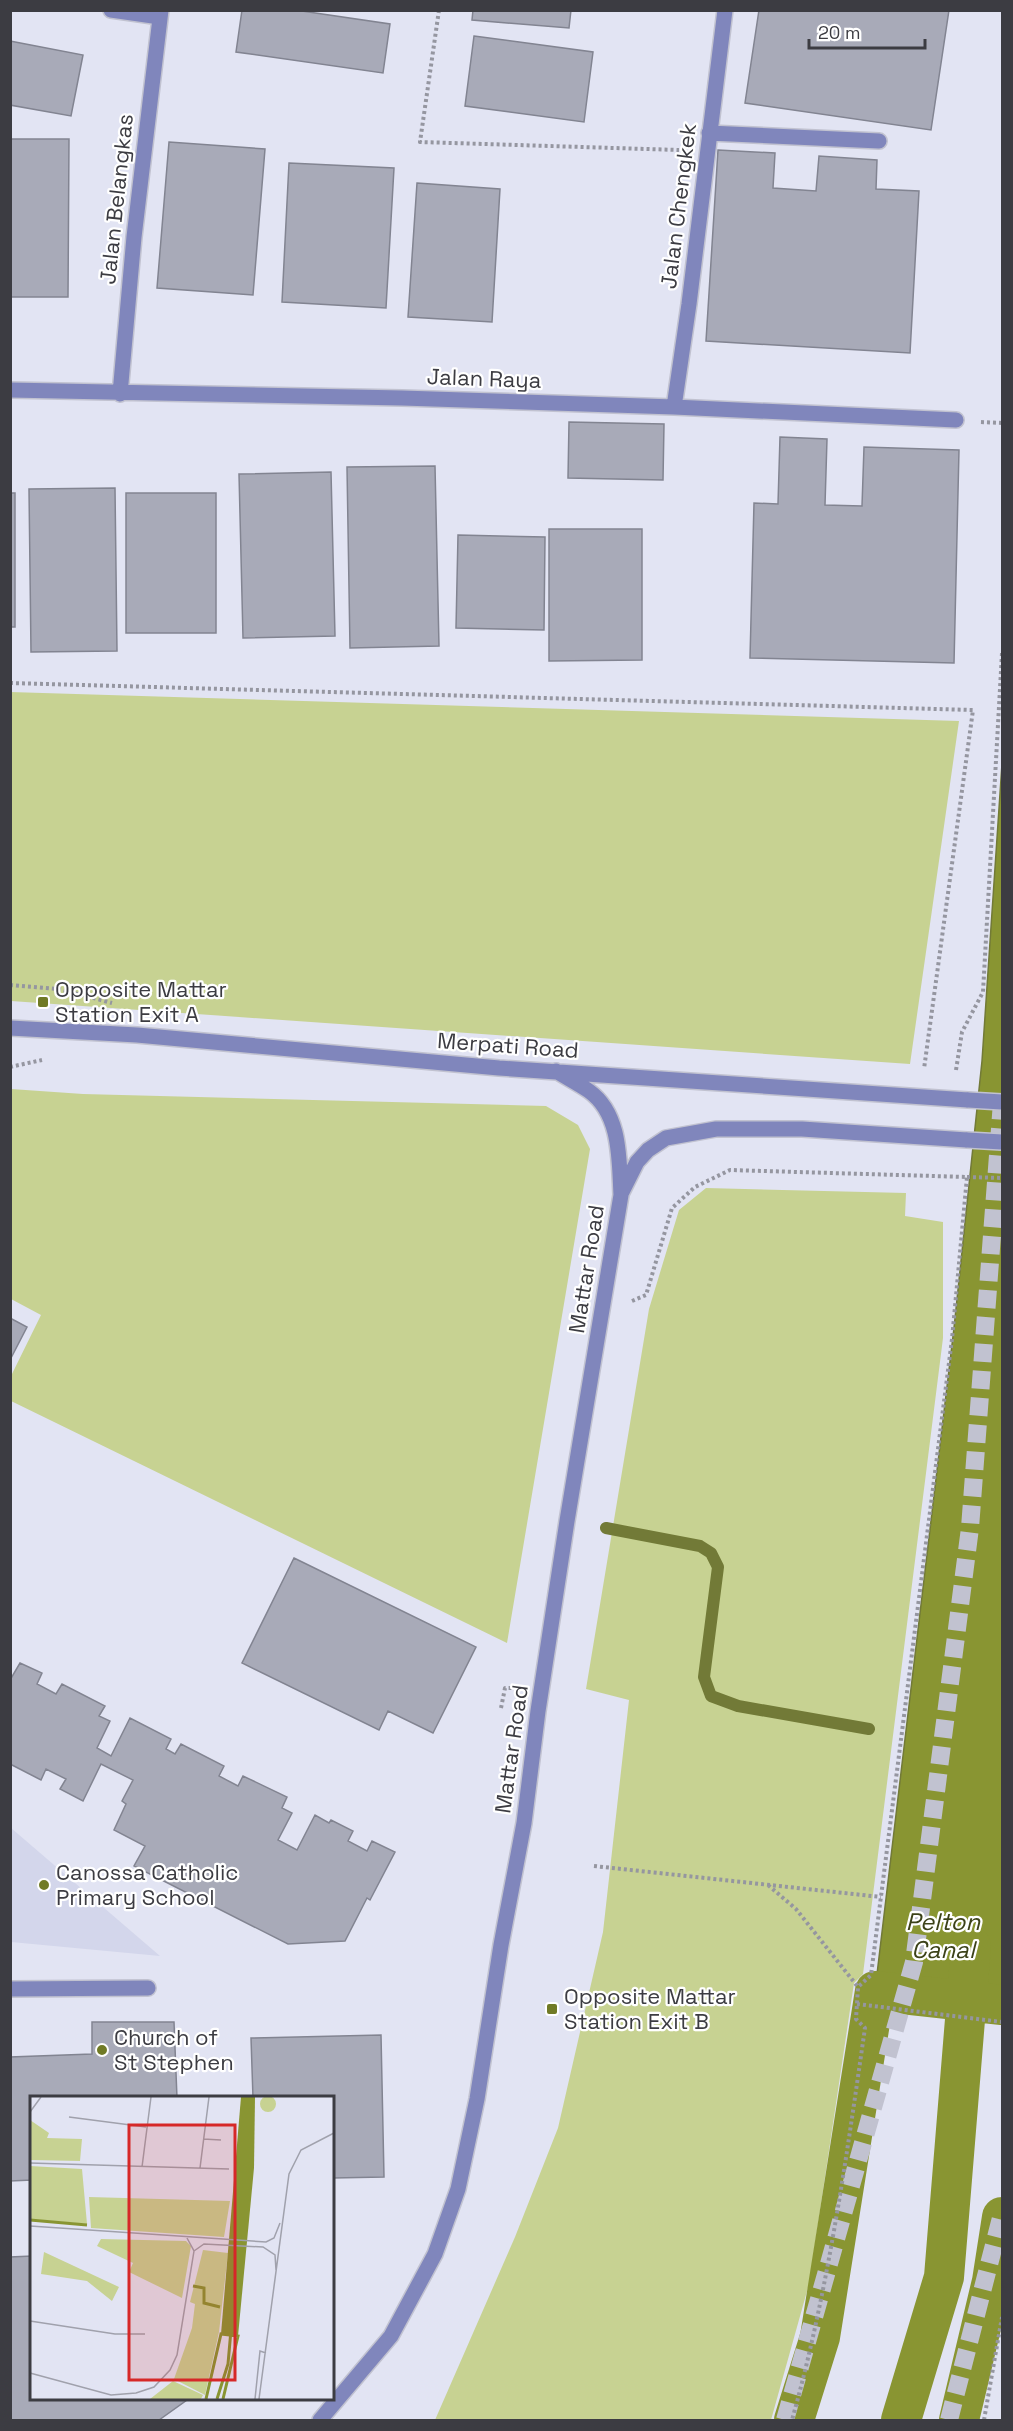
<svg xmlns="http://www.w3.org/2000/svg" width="1013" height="2431" viewBox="0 0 1013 2431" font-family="'Space Grotesk',sans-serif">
<rect width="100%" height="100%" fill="#e2e4f3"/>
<path fill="#d3d6eb" d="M11,1828L160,1956L11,1942Z"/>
<path fill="#c7d292" d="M10,692L959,721L910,1064L11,1001Z
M11,1089L83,1094L546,1106L578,1125L590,1149L507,1643L11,1401V1376L41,1315L11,1299Z
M706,1188L906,1193L905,1216L943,1222V1338L863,1974L854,1983L809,2284L771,2420H435L515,2237L558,2128L603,1932L629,1700L586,1689L649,1309L679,1210Z"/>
<path fill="#899532" stroke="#727a37" stroke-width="1.5" d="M1002,764V2005L875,1991L954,1328L982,1061Z"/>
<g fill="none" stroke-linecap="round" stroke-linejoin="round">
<path stroke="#727a37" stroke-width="12" d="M606,1528L700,1546L711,1553L718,1567L704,1677L711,1696L738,1706L869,1729"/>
<path stroke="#899532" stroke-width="40" d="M794,2420L820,2337L875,1991L1002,2005
M901,2420L944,2277L971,1946
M959,2420L992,2281L1002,2217"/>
</g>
<path fill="#a8aab8" stroke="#828491" stroke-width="1.5" d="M242,10H295L390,24L383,73L236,52Z
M473,10H571L569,28L472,20Z
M759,10H949L931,130L745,103Z
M474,36L593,52L584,122L465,106Z
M10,41L83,55L71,116L10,105Z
M10,139H69L68,297H10Z
M169,142L265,149L253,295L157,288Z
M718,150L775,153L773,188L816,191L819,156L877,160L876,189L919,191L910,353L706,341Z
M289,163L394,168L386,308L282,302Z
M417,183L500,189L492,322L408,317Z
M569,422L664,424L663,480L568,478Z
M780,437L827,439L825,505L862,506L864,447L959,450L954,663L750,658L754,503L778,504Z
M435,466L439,646L350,648L347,467Z
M331,472L335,636L243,638L239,474Z
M115,488L117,651L31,652L29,489Z
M10,493H15V627H10Z
M126,493H216V633H126Z
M549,529H642V660L549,661Z
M458,535L545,537L544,630L456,628Z
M10,1318L27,1327L10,1360Z
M294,1558L476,1647L433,1733L388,1711L379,1730L242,1663Z
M20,1663L42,1673L37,1684L56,1694L62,1684L105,1706L99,1716L110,1721L97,1748L111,1756L130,1718L171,1739L166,1749L175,1754L181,1744L224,1766L219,1776L238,1786L243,1776L287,1797L282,1808L292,1813L278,1840L297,1850L315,1815L329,1823L331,1820L353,1831L348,1841L367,1851L372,1841L395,1852L370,1900L367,1898L345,1941L288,1944L134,1866L145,1846L114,1830L126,1804L122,1801L133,1780L101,1764L83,1801L60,1789L66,1779L46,1769L41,1780L10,1764V1680Z
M92,2022H174L177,2098H32V2180L10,2181V2057L92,2054Z
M381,2035L384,2177L333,2178V2098H253L251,2038Z
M32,2256V2400H187L159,2420H10V2257Z"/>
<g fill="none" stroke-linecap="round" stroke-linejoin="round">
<path stroke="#c1c2d0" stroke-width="18" stroke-dasharray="18 9" stroke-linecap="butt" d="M785,2420L914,1962L970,1528L1002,1102
M949,2420L1002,2214"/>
<g stroke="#c1c2d0" stroke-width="18">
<path id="minor" d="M111,10L160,17
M709,133L879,141
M10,390L402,398L674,407L956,420
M120,394L134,237L161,10
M674,407L689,304L725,10
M10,1028L137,1035L499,1068L968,1100
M622,1192L637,1162L648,1150L666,1138L716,1129H802L967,1140
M10,1989L148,1988
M320,2420L391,2336L435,2254L458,2189L477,2099L501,1945L524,1823L538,1711L567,1521L621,1195C619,1159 621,1114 589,1091C579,1084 567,1078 556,1071"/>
</g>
<path stroke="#9596a0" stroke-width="4" stroke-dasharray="3 3" stroke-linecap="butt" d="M439,10L420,142L679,150
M981,422L1002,423
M10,683L973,710L924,1069
M10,985L59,989L112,1003
M10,1067L42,1060
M956,1070L962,1032L983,992L1002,653
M632,1301L646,1295L672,1208L695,1187L730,1170L967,1177L952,1339L871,1975L858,1987L856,2019L865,2028C846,2160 828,2292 792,2420
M501,1708L505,1688H513
M594,1866L881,1897
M768,1885L796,1909L858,1987
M984,2420L1002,2317"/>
<use href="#minor" stroke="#8086bc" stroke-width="15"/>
<g stroke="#c1c2d0" stroke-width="18" stroke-linecap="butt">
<path id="minor-bridge" d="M968,1100L1002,1102
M967,1140L1002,1142"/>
</g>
<path stroke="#9596a0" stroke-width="4" stroke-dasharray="3 3" stroke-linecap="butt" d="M967,1177L1002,1178
M857,2004L1002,2022"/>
<use href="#minor-bridge" stroke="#8086bc" stroke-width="15"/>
</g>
<g fill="#707a25" stroke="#fff" stroke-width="2">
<rect x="37" y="996" width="12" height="12" rx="3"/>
<circle cx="44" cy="1885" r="6"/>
<rect x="546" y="2003" width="12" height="12" rx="3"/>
<circle cx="102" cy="2050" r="6"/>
</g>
<g text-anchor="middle" stroke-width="4.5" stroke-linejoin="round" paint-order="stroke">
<g font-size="22" fill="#3c3c42" stroke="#fff">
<text transform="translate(116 199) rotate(-84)" y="8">Jalan Belangkas</text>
<text transform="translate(678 206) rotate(-83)" y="8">Jalan Chengkek</text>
<text transform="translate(484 378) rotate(2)" y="8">Jalan Raya</text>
<text transform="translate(508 1045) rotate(4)" y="8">Merpati Road</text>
<text transform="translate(586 1269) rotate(-81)" y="8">Mattar Road</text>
<text transform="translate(511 1749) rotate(-82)" y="8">Mattar Road</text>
</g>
<g font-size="22" fill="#3c3c42" stroke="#fff" text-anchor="start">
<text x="55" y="997">Opposite Mattar<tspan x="55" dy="25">Station Exit A</tspan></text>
<text x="56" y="1880">Canossa Catholic<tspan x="56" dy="25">Primary School</tspan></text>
<text x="564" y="2004">Opposite Mattar<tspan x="564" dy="25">Station Exit B</tspan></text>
<text x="114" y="2045">Church of<tspan x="114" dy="25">St Stephen</tspan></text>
</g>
<g font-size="24" font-style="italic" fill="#3c4219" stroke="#fff">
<text x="943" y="1930">Pelton<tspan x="943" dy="28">Canal</tspan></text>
</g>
</g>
<g transform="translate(30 2096)">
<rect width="304" height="304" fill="#e2e4f3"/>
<path d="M230 8a8 8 0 1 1 16 0a8 8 0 1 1-16 0ZM0,24L19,37L17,42L52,43L50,65L0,64ZM0,70L52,73L57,128L0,123ZM59,101L200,105L194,141L61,132ZM71,143L156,145L161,150L152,202L99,176L103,167L67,150ZM173,154L198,157L189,236L175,299L144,283L162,232L165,208L160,206ZM14,156L89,191L82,205L57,185L11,178ZM143,285L173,299L171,303H120Z" fill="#c7d292"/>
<path d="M211,1H225L224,72L208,240L191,238Z" fill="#899532"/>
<path fill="none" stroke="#899532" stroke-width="3" d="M0,124L57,129M163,190L174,192V207L190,211M176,303L191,238L208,240L193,303M187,303L198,268L201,234"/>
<path fill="none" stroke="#a0a1ac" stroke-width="1.5" d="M0,16L11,1M39,21L116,31M173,43L191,44M0,67L199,73M112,71L121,1M170,72L179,1M0,130L236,146L244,142L250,127M164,155L174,148L233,151L245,159L246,174M0,225L85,238H115M0,277L81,299L106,297L124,291L140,274L147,259L164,155L157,142M225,303L230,255L236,257M229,303L259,78L271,54L304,37"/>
<path fill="#d62828" fill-opacity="0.15" stroke="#d62828" stroke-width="3" d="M99,29H205V284H99Z"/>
<rect width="304" height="304" fill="none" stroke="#3c3c42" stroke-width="3"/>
</g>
<rect width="1013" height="2431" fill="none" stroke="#3c3c42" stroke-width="24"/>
<path d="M809 39v9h116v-9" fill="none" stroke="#3c3c42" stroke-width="3"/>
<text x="818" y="39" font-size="18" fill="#3c3c42" stroke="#ffffff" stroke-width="4.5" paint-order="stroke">20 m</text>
</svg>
